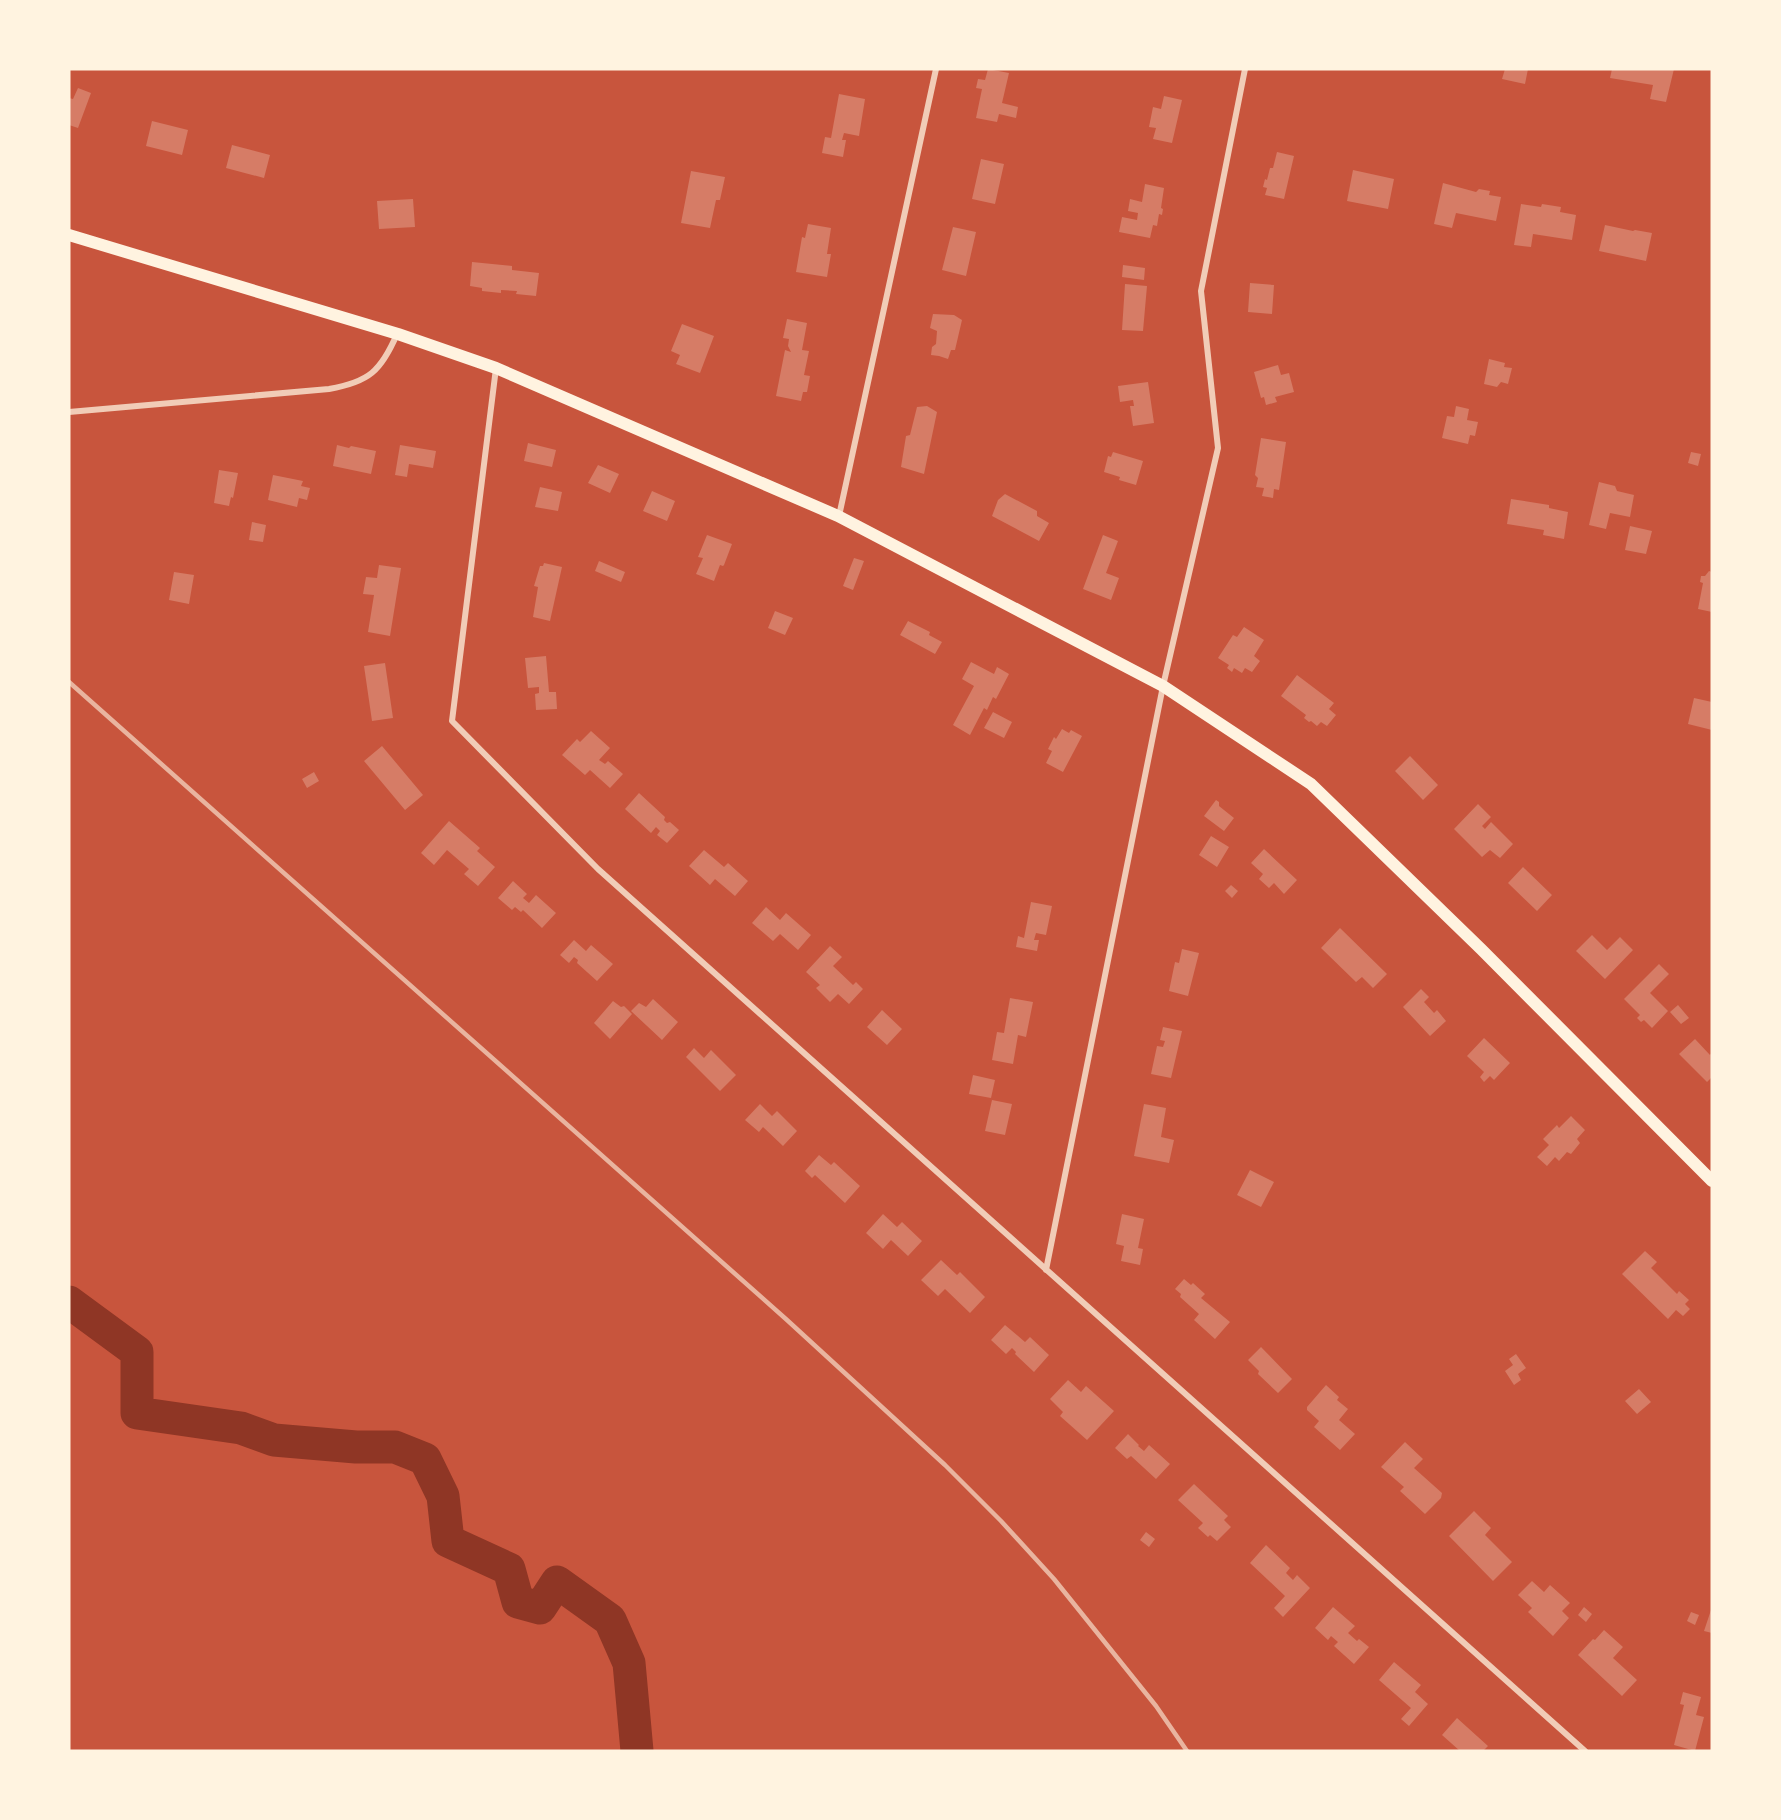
<svg xmlns="http://www.w3.org/2000/svg" width="1781" height="1820" viewBox="0 0 1781 1820" font-family="Montserrat,sans-serif">
<rect width="100%" height="100%" fill="#c8553d"/>
<g fill="none" stroke-linecap="round" stroke-linejoin="round">
<path stroke="#8f3625" stroke-width="33" d="M69,1302L137,1352V1413L241,1428L274,1440L356,1447H395L425,1459L443,1496L448,1541L509,1569L518,1602L540,1608L557,1582L610,1620L629,1663L637,1751"/>
</g>
<path fill="#d67c66" d="M988,69L1009,73L1002,103L1018,107L1016,118L999,114L997,122L976,118L982,89L976,88L978,79L985,80Z
M1505,69H1528L1525,84L1502,79Z
M1612,69H1674L1666,102L1650,99L1653,85L1610,78Z
M78,88L91,93L78,128L69,125V98L73,99Z
M839,94L865,99L859,136L844,133L842,140H846L843,157L822,153L825,137L831,138Z
M1164,96L1182,100L1172,143L1153,139L1156,128L1149,127L1153,107L1161,109Z
M152,121L188,130L182,155L146,146Z
M232,145L270,155L264,178L226,168Z
M1277,152L1294,156L1284,199L1265,195L1267,188L1263,187L1265,179L1267,180L1270,168H1273Z
M981,159L1004,164L995,204L972,199Z
M1353,170L1394,179L1388,209L1347,201Z
M691,171L725,177L720,200H716L710,228L681,223Z
M1443,183L1476,192L1479,189L1490,191L1489,195L1501,197L1496,221L1456,213L1452,228L1434,224Z
M1145,184L1164,188L1161,208L1163,209L1162,215L1159,214L1157,226L1153,225L1150,238L1119,232L1122,217L1137,220L1138,213L1128,211L1130,199L1142,202Z
M413,199L415,227L379,229L377,201Z
M1521,204L1541,207L1542,204L1561,207L1560,212L1576,215L1572,240L1533,234L1531,247L1514,245Z
M808,224L831,228L827,254H831L827,277L796,272L802,237L805,238Z
M1605,225L1633,231L1635,230L1652,233L1646,261L1599,251Z
M953,227L976,232L966,276L942,270Z
M472,262L512,266V270L539,273L536,296L516,294L517,291L501,290V293L482,291V288L470,286Z
M1123,265L1145,268L1144,280L1122,277Z
M1250,283L1274,285L1272,314L1248,312Z
M1125,284L1147,286L1143,331L1122,330Z
M933,314L954,315L962,320L955,350H951L948,359L939,356L931,355L932,347L936,344L937,331L930,328Z
M787,319L807,323L802,350L809,351L804,375L810,376L807,392H803L801,401L776,396L785,350L791,352L788,346L789,339L783,338Z
M682,324L714,336L700,373L676,364L680,355L671,351Z
M1489,359L1505,363L1504,367L1512,368L1508,384L1501,382L1497,387L1484,384Z
M1278,365L1281,375L1289,373L1294,392L1275,397L1277,402L1266,405L1264,397L1261,398L1254,372Z
M1148,382L1154,423L1133,426L1130,406H1134L1133,400L1120,402L1118,386Z
M927,406L937,412L924,474L901,467L906,436L910,435L917,407Z
M1456,406L1469,409L1467,420L1478,422L1475,436L1470,435L1468,444L1442,438L1447,416L1454,417Z
M1261,438L1286,442L1279,490L1274,489L1273,498L1262,496L1264,488L1256,487L1258,478L1255,475Z
M528,443L556,450L552,467L524,461Z
M337,445L349,448L351,446L376,451L371,474L333,466Z
M400,445L436,451L433,468L409,464L407,477L395,475Z
M1113,452L1143,461L1136,485L1119,480L1120,477L1104,472L1108,456L1111,457Z
M1691,452L1701,454L1698,466L1688,463Z
M598,465L619,474L610,493L588,483Z
M219,470L238,473L233,498L231,497L229,506L214,503Z
M273,475L303,481L301,486L310,488L307,500L299,498L297,507L268,500Z
M1599,482L1615,486L1617,491L1634,495L1630,517L1610,513L1606,529L1589,525Z
M540,487L562,492L558,511L535,507Z
M652,491L675,501L667,521L643,511Z
M1005,494L1037,511V516L1049,523L1039,541L992,516L998,500Z
M1511,499L1549,505V508L1568,512L1564,539L1543,535L1544,530L1507,524Z
M252,522L266,525L263,542L249,540Z
M1630,526L1652,531L1646,554L1625,550Z
M707,535L732,544L724,565L723,566L720,565L714,581L696,574L703,558L698,557Z
M1103,535L1118,541L1106,573L1119,578L1111,600L1083,589Z
M854,558L864,561L853,590L843,586Z
M599,561L625,572L621,582L595,571Z
M544,563L562,567L550,621L533,617L538,587L534,586L540,566H543Z
M379,565L401,568L390,636L368,632L374,595L363,594L366,577L377,578Z
M1709,571L1712,572V612L1698,609L1703,583L1700,582L1701,576H1705Z
M174,572L194,575L189,604L169,600Z
M775,611L793,618L785,635L768,628Z
M908,621L930,632L929,635L942,642L935,654L900,635Z
M1244,627L1264,640L1254,656L1260,661L1252,672L1245,668L1242,673L1234,668L1232,672L1227,668L1229,665L1218,658L1233,635L1237,637Z
M546,656L549,692H556L557,709L536,710L535,694L539,693V687L528,688L525,658Z
M971,662L994,674L997,667L1009,674L996,699L993,697L987,710L984,708L970,735L953,725L974,686L962,679Z
M385,663L393,718L372,721L364,666Z
M1297,675L1334,703L1329,709L1336,715L1327,726L1321,722L1317,726L1311,721L1309,722L1304,718L1306,715L1281,696Z
M1694,698L1712,702V730L1688,724Z
M993,712L1012,722L1004,738L984,728Z
M1062,729L1069,733L1071,730L1082,736L1063,772L1046,763L1052,751L1048,749L1054,737L1056,739Z
M591,731L610,748L599,760L605,764L608,761L623,774L610,788L590,770L585,775L562,755L577,739L580,742Z
M382,746L423,795L405,810L364,761Z
M1410,756L1438,785L1423,800L1395,771Z
M314,772L319,781L307,788L302,779Z
M639,793L665,817L664,820L667,823L670,822L679,830L667,843L657,835L660,831L656,827L651,833L625,809Z
M1216,800L1219,802V806L1234,818L1224,831L1204,816Z
M1478,804L1491,817L1482,826L1485,829L1491,822L1513,844L1500,858L1490,850L1482,857L1454,829Z
M449,821L480,848L477,851L495,867L478,886L464,874L469,869L447,850L434,865L421,853Z
M1211,836L1229,847L1217,867L1199,855Z
M1264,849L1297,880L1284,894L1274,883L1269,888L1259,879L1263,874L1251,863Z
M704,850L724,867L728,863L748,881L735,896L715,879L710,885L689,866Z
M1523,867L1552,895L1537,911L1508,883Z
M513,881L527,894L523,898L529,903L536,895L556,913L542,928L523,910L521,912L515,907L512,910L498,898Z
M1231,885L1238,891L1232,898L1225,891Z
M1031,902L1052,906L1046,935L1036,933L1034,940H1039L1037,951L1016,947L1018,936L1024,938Z
M766,907L780,920L786,913L811,935L798,950L780,934L773,941L752,923Z
M1340,928L1387,974L1373,988L1362,977L1356,982L1321,948Z
M1592,935L1607,950L1620,937L1633,950L1605,979L1576,951Z
M574,940L586,951L591,945L613,964L597,981L577,963L578,960L574,957L569,963L560,955Z
M830,946L842,957L833,966L853,985L856,982L863,989L849,1004L838,994L830,1002L816,988L820,985L806,972Z
M1182,949L1199,953L1188,996L1169,991L1175,962L1179,963Z
M1659,964L1669,974L1650,993L1668,1011L1652,1028L1644,1020L1641,1022L1637,1018L1640,1015L1624,999Z
M1421,989L1429,997L1424,1002L1434,1013L1437,1010L1446,1021L1430,1036L1403,1007Z
M1010,998L1033,1002L1026,1037L1018,1035L1013,1064L992,1060L997,1032L1004,1033Z
M653,999L678,1022L662,1040L631,1011L639,1003L646,1007Z
M613,1001L621,1007L624,1006L632,1014L610,1039L594,1023Z
M1678,1005L1689,1018L1681,1024L1670,1012Z
M882,1010L902,1029L887,1045L867,1027Z
M1163,1027L1182,1031L1171,1078L1151,1074L1157,1046L1163,1047L1165,1041L1160,1040Z
M1484,1038L1510,1063L1494,1080L1490,1076L1484,1082L1480,1077L1484,1072L1467,1056Z
M1695,1039L1710,1055L1712,1052V1077L1707,1082L1679,1054Z
M694,1048L704,1058L711,1050L736,1075L720,1091L686,1057Z
M973,1075L995,1080L991,1098L969,1094Z
M992,1100L1012,1104L1005,1135L985,1131Z
M760,1104L772,1116L777,1111L797,1131L783,1146L763,1127L759,1132L745,1120Z
M1144,1104L1166,1108L1161,1137L1174,1140L1169,1163L1134,1156Z
M1571,1116L1585,1130L1577,1139L1580,1143L1571,1154L1567,1152L1559,1161L1555,1157L1547,1166L1537,1157L1549,1145L1543,1139L1557,1125L1559,1128Z
M819,1155L831,1165L834,1162L860,1186L845,1203L815,1175L812,1178L805,1171Z
M1250,1170L1274,1182L1261,1207L1237,1195Z
M883,1214L897,1227L902,1222L922,1241L908,1256L891,1240L883,1249L866,1233Z
M1122,1214L1144,1219L1138,1248L1143,1249L1140,1265L1121,1261L1124,1246L1116,1244Z
M1645,1251L1657,1262L1651,1268L1677,1294L1679,1291L1689,1300L1685,1304L1690,1309L1683,1316L1676,1310L1668,1319L1622,1274Z
M941,1260L957,1275L960,1272L985,1297L970,1313L945,1289L938,1296L921,1280Z
M1184,1279L1191,1285L1193,1283L1205,1294L1201,1298L1230,1322L1215,1339L1194,1320L1199,1314L1180,1297L1181,1294L1175,1289Z
M1005,1325L1025,1342L1030,1337L1049,1355L1034,1372L1015,1354L1016,1352L1012,1348L1006,1354L991,1340Z
M1261,1347L1292,1379L1278,1393L1258,1374L1259,1371L1248,1360Z
M1516,1354L1526,1368L1518,1374L1521,1380L1514,1385L1505,1371L1513,1365L1509,1359Z
M1068,1380L1081,1392L1086,1386L1114,1411L1087,1440L1060,1416L1063,1412L1050,1399Z
M1326,1385L1339,1397L1337,1400L1348,1409L1339,1420L1355,1434L1340,1450L1314,1427L1319,1421L1307,1410V1407Z
M1639,1389L1651,1402L1637,1414L1625,1401Z
M1128,1434L1139,1445L1138,1446L1144,1451L1149,1445L1170,1464L1156,1479L1131,1456L1127,1459L1115,1448Z
M1405,1442L1423,1459L1414,1468L1442,1493L1441,1498L1425,1514L1400,1491L1404,1487L1381,1467Z
M1194,1484L1228,1516L1224,1520L1231,1527L1217,1541L1210,1535L1208,1537L1198,1528L1203,1523L1178,1500Z
M1474,1511L1491,1528L1485,1535L1512,1562L1493,1581L1449,1536Z
M1146,1532L1155,1539L1149,1547L1140,1540Z
M1266,1545L1290,1568L1286,1573L1293,1580L1297,1575L1310,1588L1283,1617L1274,1608L1285,1596L1250,1563Z
M1532,1581L1544,1592L1550,1585L1570,1603L1562,1611L1569,1618L1553,1636L1528,1612L1532,1608L1518,1595Z
M1333,1607L1355,1626L1348,1633L1357,1641L1359,1639L1369,1647L1354,1664L1334,1646L1338,1642L1331,1636L1328,1640L1315,1628Z
M1584,1607L1592,1614L1586,1622L1578,1615Z
M1712,1607V1633L1704,1631Z
M1691,1612L1699,1615L1695,1625L1687,1621Z
M1604,1630L1623,1647L1613,1658L1637,1680L1622,1696L1578,1655L1593,1639L1595,1640Z
M1394,1662L1421,1685L1415,1692L1428,1704L1409,1726L1401,1719L1411,1708L1379,1680Z
M1683,1692L1701,1697L1696,1715L1704,1717L1695,1751L1674,1745L1684,1705L1680,1704Z
M1457,1718L1488,1746L1483,1751H1460L1442,1735Z"/>
<g fill="none" stroke-linecap="round" stroke-linejoin="round">
<path stroke="#f1ccb7" stroke-width="6" d="M496,368L452,721L598,869L1585,1751
M69,412L329,389C369,382 381,371 397,334
M839,516L936,69
M1046,1270L1163,686L1218,448L1201,291L1245,69"/>
<path stroke="#fff3e0" stroke-width="12" d="M69,235L398,334L496,368L838,516L1163,686L1311,784L1481,949L1712,1181"/>
<path stroke="#e9b49f" stroke-width="4.5" d="M69,682L787,1320L945,1465L1001,1521L1054,1579L1156,1706L1187,1751"/>
</g>
<rect width="1781" height="1820" fill="none" stroke="#fff3e0" stroke-width="141"/>
</svg>
